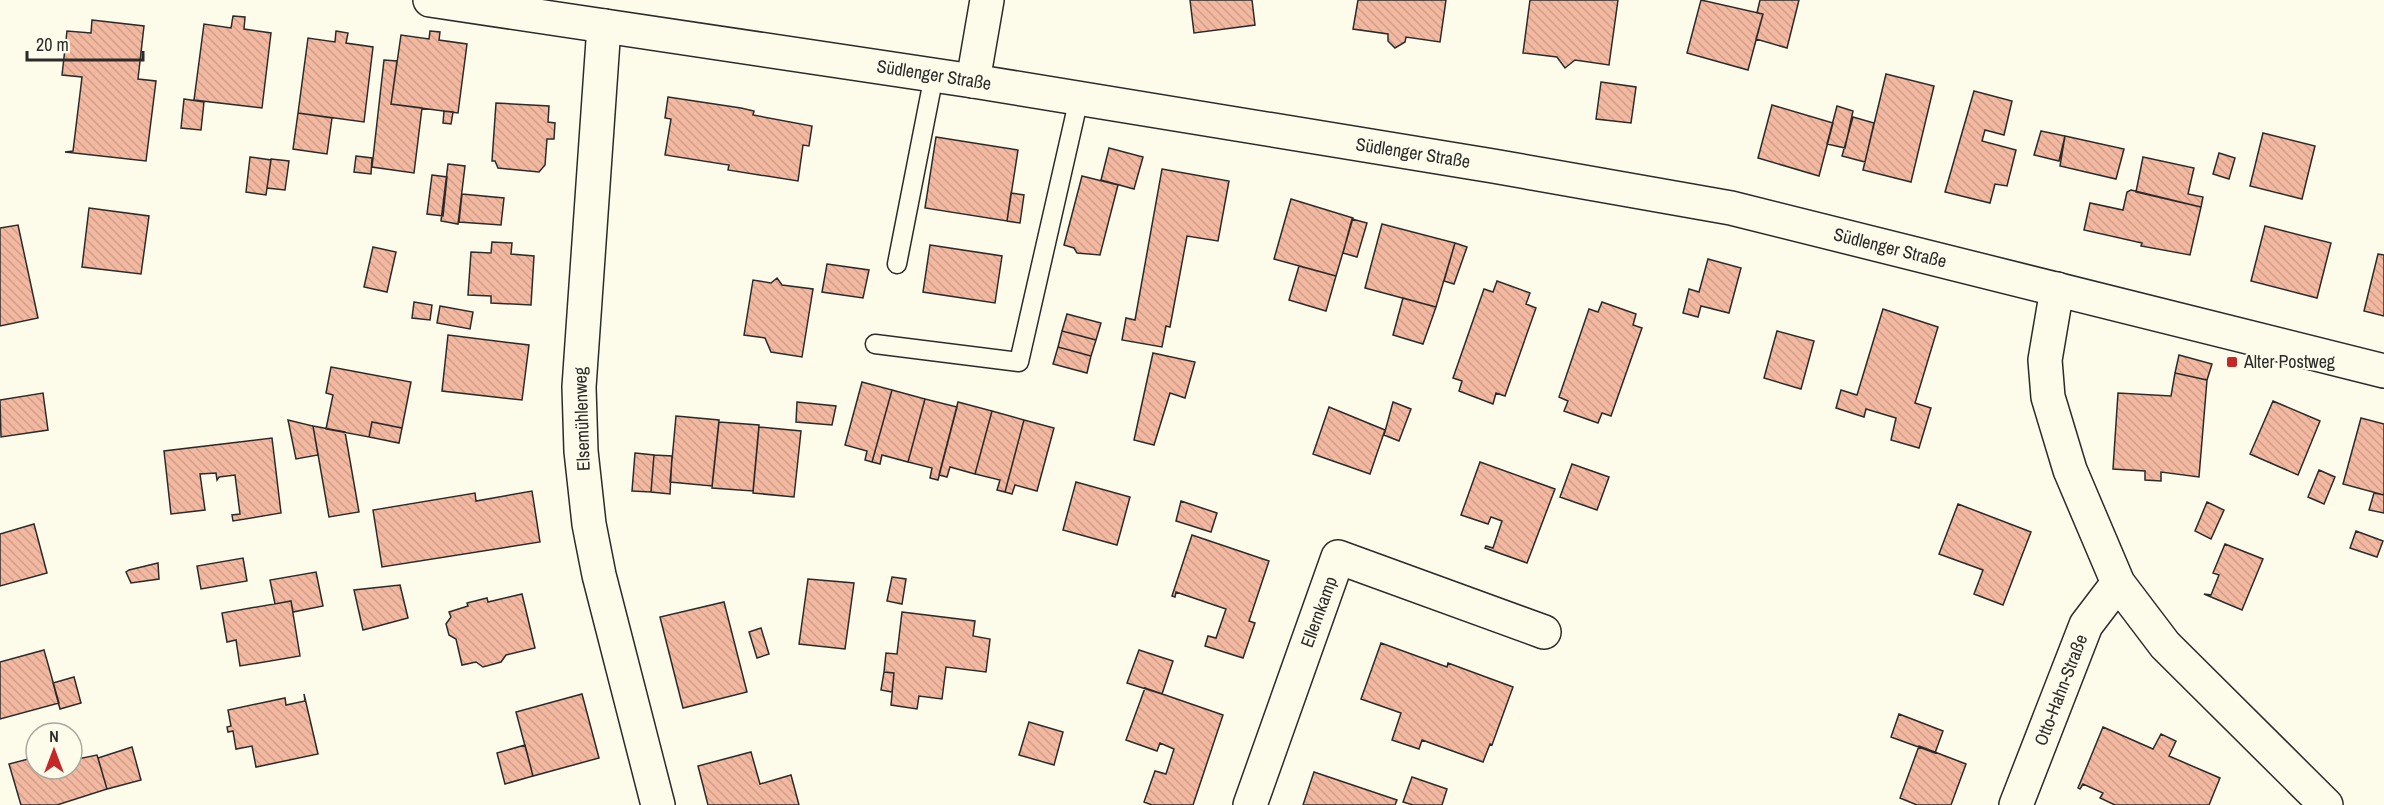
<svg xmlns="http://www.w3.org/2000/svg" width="2384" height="805" viewBox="0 0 2384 805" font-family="'Archivo Narrow',sans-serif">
<defs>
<pattern id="building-back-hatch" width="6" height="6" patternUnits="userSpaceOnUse" patternTransform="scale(1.5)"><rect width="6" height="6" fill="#f2b8a0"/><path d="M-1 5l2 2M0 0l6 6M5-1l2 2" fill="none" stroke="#d09e8a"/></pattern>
</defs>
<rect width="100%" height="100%" fill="#fdfbea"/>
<path fill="url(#building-back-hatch)" stroke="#2b2b2b" stroke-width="1.5" d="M1190,0H1252L1255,25L1194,33Z
M1358,0H1446L1440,42L1406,37L1405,42L1395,48L1388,41V34L1353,29Z
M1530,0H1618L1609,65L1575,60L1565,68L1557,57L1523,53Z
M1701,0L1763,14L1748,70L1687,53Z
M1760,0H1799L1787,48L1756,39L1763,14L1757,13Z
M233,16L245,17L244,29L271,33L262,108L194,100L204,24L231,28Z
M92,20L144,26L138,79L156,81L146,161L65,152L73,151L82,77L62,75L67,31L91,33Z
M336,31L348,33L346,43L373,47L364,122L298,113L308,38L335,42Z
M430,31L440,32L439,40L467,44L458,113L391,104L401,35L429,39Z
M384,60L397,61L391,104L422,108L414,173L372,167Z
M1886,74L1934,86L1911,182L1863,170Z
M1601,82L1636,87L1631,123L1596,119Z
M1974,91L2012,101L2004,135L1985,130L1982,141L2016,150L2007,186L1995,184L1990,203L1945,192Z
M668,97L741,108L754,111L753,115L812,126L809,146L803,145L798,181L728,170L729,165L665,155L671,119L665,118Z
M184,99L204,102L201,130L181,128Z
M496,103L549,106L548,122L555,123L554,139H547L545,165L539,172L498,168L495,161H492Z
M1772,105L1833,123L1819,176L1758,158Z
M1837,106L1853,111L1845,148L1827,144Z
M444,111L453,112L451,124L443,123Z
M298,113L332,118L327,154L293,149Z
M1853,117L1874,123L1865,162L1842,156Z
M2041,131L2065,136L2059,161L2034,155Z
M2263,133L2315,146L2302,199L2250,186Z
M2065,136L2124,149L2116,179L2060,166Z
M936,137L1018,150L1007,221L925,208Z
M1109,148L1143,157L1134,189L1101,180Z
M2219,153L2235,158L2229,179L2213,174Z
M356,156L372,158L371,174L354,172Z
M250,157L271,160L266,195L246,192Z
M2143,157L2194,168L2188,194L2203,197L2201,207L2136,192Z
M271,159L289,161L285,190L267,188Z
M448,164L465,166L458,224L441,221Z
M1162,169L1229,181L1218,241L1187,236L1170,327L1166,326L1162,347L1122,340L1126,318L1135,320Z
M432,175L447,177L443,216L427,214Z
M1082,176L1118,185L1100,255L1077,253L1074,248L1064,245Z
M2131,190L2201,207L2190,255L2141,246L2142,243L2084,230L2090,203L2123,210L2127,192Z
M1011,193L1024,195L1020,223L1007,221Z
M462,194L504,198L501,225L459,222Z
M1291,199L1353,218L1336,276L1274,259Z
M89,208L149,216L141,274L82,267Z
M1352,219L1367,223L1357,257L1343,253Z
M1382,224L1455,243L1436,307L1365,288Z
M18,225L38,318L0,326V228Z
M2265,226L2331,243L2317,298L2251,281Z
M492,242L512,243L511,254L534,256L531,305L491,303V296L468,295L471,252L491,253Z
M1455,243L1467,247L1454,284L1444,281Z
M930,245L1002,256L995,303L923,292Z
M373,247L396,252L387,292L364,287Z
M2378,254L2384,255V316L2364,311Z
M1708,259L1741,268L1729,313L1701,306L1698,317L1683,313L1689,289L1699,292Z
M827,264L869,270L863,298L822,292Z
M1299,266L1336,276L1326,311L1289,300Z
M777,278L782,285L813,289L802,357L771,352L765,338L744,335L753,280L771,283Z
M1497,281L1530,293L1526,304L1536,308L1505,396L1496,393L1493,404L1459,391L1462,381L1453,378L1484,289L1493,292Z
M1403,298L1436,307L1423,344L1393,335Z
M414,302L432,305L430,320L412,318Z
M1602,302L1636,314L1633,325L1642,328L1611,416L1602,413L1598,423L1564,411L1568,401L1559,397L1589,309L1598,312Z
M440,306L473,312L470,329L437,323Z
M1883,309L1938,327L1915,403L1931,408L1919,448L1891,440L1896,418L1866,409L1864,417L1836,408L1841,390L1857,395Z
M1067,314L1101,323L1096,340L1062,331Z
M1062,331L1096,340L1091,356L1058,347Z
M1777,331L1814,341L1801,389L1764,378Z
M448,335L529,345L522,400L442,391Z
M1058,347L1091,356L1087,373L1053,364Z
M1153,353L1195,362L1185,398L1170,393L1154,445L1134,440Z
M2179,355L2212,364L2207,380L2175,373Z
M331,367L411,382L402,428L372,422L369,437L326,429L333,395L326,393Z
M2175,373L2207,380L2199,477L2161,472V481L2145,480V471L2113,469L2118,393L2171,396Z
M862,382L892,390L872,462L865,460L867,451L845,445Z
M892,390L925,399L908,462L882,455L880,464L872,462Z
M43,393L48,430L1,437L0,400Z
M925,399L957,407L938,480L930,478L932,468L908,462Z
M2273,401L2320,421L2298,475L2250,454Z
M797,402L836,406L832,425L796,422Z
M958,402L992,411L975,474L950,467L947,477L939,475Z
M1393,402L1411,409L1399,441L1384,435Z
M1329,407L1385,430L1370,474L1313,454Z
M992,411L1024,420L1005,492L997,490L1000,480L975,474Z
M676,416L719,420L712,486L670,482Z
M2361,418L2384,424V495L2343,484Z
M288,420L313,426L318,455L296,459Z
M1024,420L1054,428L1037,491L1015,485L1012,494L1005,492Z
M372,422L402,428L399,443L369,437Z
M719,422L759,425L753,491L712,488Z
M313,426L345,432L359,512L329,517Z
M759,427L801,431L794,497L753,493Z
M272,438L281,513L233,521L232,515L240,514L235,475L219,477L217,480L216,473L200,474L205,510L171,514L164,451Z
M635,453L654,455L651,492L632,491Z
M654,455L672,456L670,494L651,492Z
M1480,462L1555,489L1527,563L1485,548L1486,546L1493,548L1502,521L1491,517L1488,524L1461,515Z
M1572,464L1609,477L1597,510L1560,497Z
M2319,470L2335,477L2324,504L2308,497Z
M1076,482L1130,497L1117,545L1063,530Z
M532,491L540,542L382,567L373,510L475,493L476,501Z
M2374,493L2384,495V513L2369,510Z
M1181,501L1217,513L1211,532L1176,521Z
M2207,502L2224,510L2211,539L2195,531Z
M1958,504L2031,532L2003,605L1974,594L1983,570L1939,554Z
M34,524L47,573L0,586V534Z
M2356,531L2383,541L2377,557L2350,548Z
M1192,535L1269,561L1249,621L1255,623L1243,658L1205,646L1208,636L1216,638L1226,609L1176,592L1175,597L1172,596Z
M2225,544L2263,559L2242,610L2204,594L2211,595L2219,575L2213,573Z
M243,558L247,581L201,589L197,566Z
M158,563L159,579L131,583L126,572L129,570Z
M316,572L323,606L293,612L291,601L275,604L270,580Z
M892,577L906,579L902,604L887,601Z
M808,579L854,583L845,649L799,644Z
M400,585L408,618L363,630L354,590Z
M522,594L535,648L506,655L501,662L483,667L476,662L462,665L456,639L449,635L446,624L451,617L449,612L468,606L467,603L487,598L488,602Z
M291,601L300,656L240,666L236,640L227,642L222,613Z
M724,602L747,692L683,708L660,617Z
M902,612L975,621L973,636L990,639L986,672L946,667L942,699L919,696L917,709L891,705L894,673L884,672L886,653L897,654Z
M761,628L769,654L757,658L749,632Z
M1381,643L1447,667L1448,663L1513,687L1492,745L1490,744L1483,762L1422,740L1419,749L1392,740L1401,713L1361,699Z
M44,650L59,703L0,719V662Z
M1139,650L1173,661L1162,694L1127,683Z
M884,672L894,673L892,692L881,690Z
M74,677L81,703L60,709L53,683Z
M1145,688L1223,715L1193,805H1152L1144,802L1155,771L1166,774L1174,749L1160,743L1157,751L1126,740Z
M304,694L318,754L256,767L252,746L236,749L233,731L228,732L227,727L231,726L228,710L285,698L286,705L305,701Z
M582,694L599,758L533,776L516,712Z
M1899,714L1943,731L1935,753L1891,737Z
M1029,722L1063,732L1054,765L1019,755Z
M2103,727L2153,749L2161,734L2176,741L2169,756L2220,778L2209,805H2115L2100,798L2103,793L2083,784L2080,789L2078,788Z
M525,745L533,776L505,784L497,753Z
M1919,746L1966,764L1951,805H1917L1900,798Z
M132,747L141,780L107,789L98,758Z
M751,752L760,784L791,775L799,805H708L698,766Z
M97,755L107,789L57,805H21L9,764L36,757V769H72V760Z
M1314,772L1397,800L1395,805H1303Z
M1412,777L1447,789L1442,805H1413L1403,802Z"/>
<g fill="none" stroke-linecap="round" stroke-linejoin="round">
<g stroke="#2b2b2b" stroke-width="21">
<path id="lane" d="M897,264L934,75
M875,344L1019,362L1079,98"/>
</g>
<g stroke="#2b2b2b" stroke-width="36">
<path id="street" d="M604,26L579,387L581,451L589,524L599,575L658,805
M973,81L987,0
M2057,289L2045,360L2048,397L2070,470L2118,583L2165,645L2326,805
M1250,805L1338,557L1544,632
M2016,805L2086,625L2118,583"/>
</g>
<g stroke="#2b2b2b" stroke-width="36">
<path id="secondary" d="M430,0L973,81L1493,166L1731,208L2384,371"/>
</g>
<use href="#lane" stroke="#fdfbea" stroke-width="18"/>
<use href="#street" stroke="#fdfbea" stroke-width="33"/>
<use href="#secondary" stroke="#fdfbea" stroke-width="33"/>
</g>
<rect fill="#c62828" stroke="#fdfbea" stroke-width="2" x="2226" y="356" width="12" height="12" rx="3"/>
<g text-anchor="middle" stroke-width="4.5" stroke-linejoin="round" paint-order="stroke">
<g font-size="18" fill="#2b2b2b" stroke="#fdfbea">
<text transform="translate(934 75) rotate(9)" y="6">Südlenger Straße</text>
<text transform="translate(1413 153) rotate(9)" y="6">Südlenger Straße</text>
<text transform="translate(1890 248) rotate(14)" y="6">Südlenger Straße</text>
<text transform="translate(582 419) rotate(-92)" y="6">Elsemühlenweg</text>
<text transform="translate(1319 612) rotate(-70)" y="6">Ellernkamp</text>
<text transform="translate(2061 690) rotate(-69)" y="6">Otto-Hahn-Straße</text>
</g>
<g font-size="18" fill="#2b2b2b" stroke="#fdfbea" text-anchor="start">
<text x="2244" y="368">Alter Postweg</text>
</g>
</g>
<g transform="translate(54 751)"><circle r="28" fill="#fdfbea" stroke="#a9a89e" stroke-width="1.5"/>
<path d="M0-4.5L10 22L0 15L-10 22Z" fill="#c62828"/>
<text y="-9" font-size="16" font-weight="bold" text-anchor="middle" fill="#2b2b2b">N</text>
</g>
<path d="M27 51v9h116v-9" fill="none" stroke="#2b2b2b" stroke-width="3"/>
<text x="36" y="51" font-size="18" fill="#2b2b2b" stroke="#fdfbea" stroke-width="4.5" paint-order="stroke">20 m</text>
</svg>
